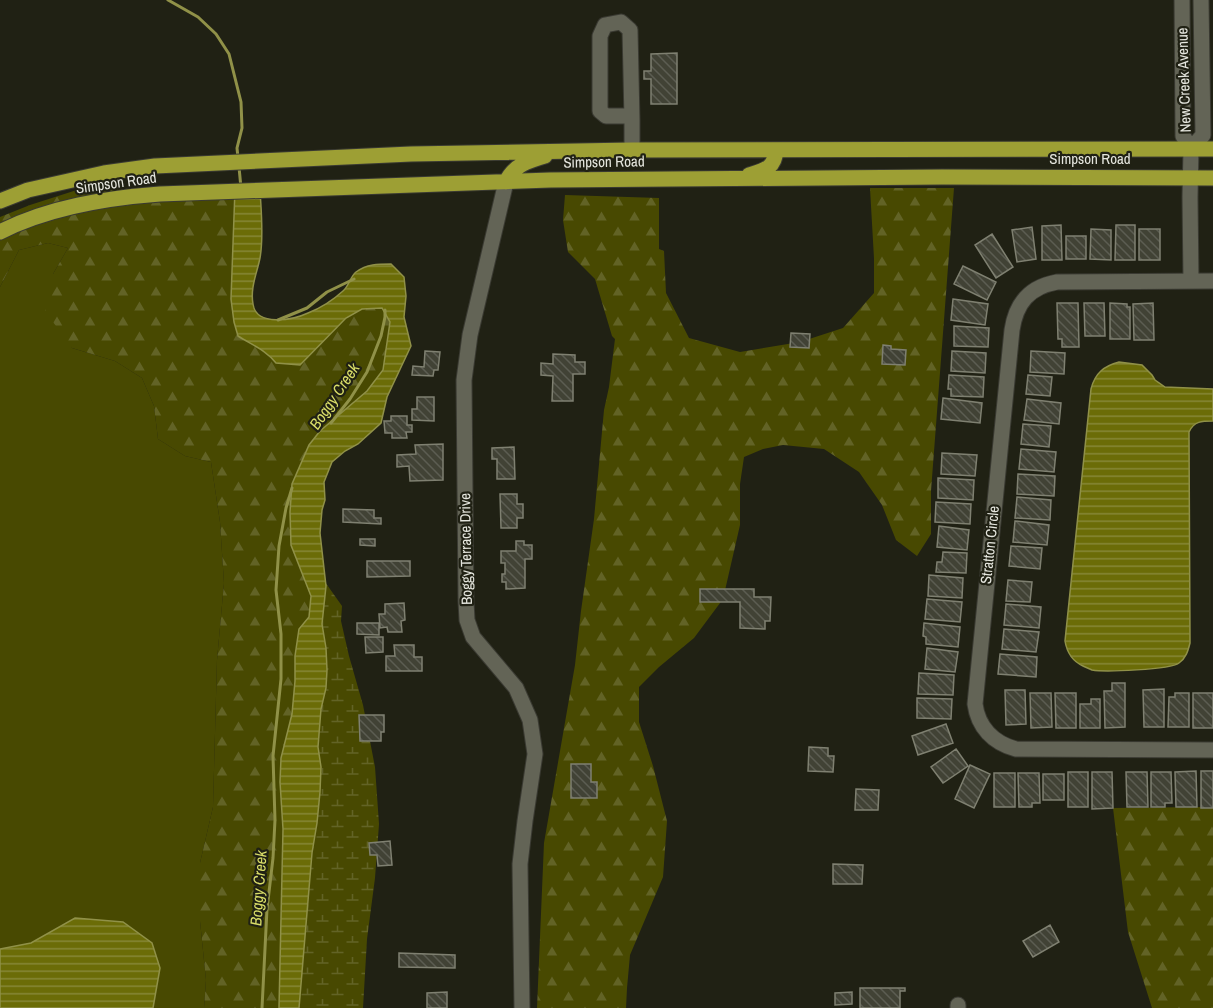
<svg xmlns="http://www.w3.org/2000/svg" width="1213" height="1008" viewBox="0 0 1213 1008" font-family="'Archivo Narrow',sans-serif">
<defs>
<pattern id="forest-firs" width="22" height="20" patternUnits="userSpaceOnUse" patternTransform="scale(1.5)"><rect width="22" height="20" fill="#484901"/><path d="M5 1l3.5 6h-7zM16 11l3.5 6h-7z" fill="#626326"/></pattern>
<pattern id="wetland-marsh" width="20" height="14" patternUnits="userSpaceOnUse" patternTransform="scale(1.5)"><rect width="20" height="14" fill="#484901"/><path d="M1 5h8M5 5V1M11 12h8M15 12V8" fill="none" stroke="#626326"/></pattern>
<pattern id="water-rules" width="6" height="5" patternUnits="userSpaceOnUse" patternTransform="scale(1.5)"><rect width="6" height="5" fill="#6b6c07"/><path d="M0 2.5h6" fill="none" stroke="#878837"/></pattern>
<pattern id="building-back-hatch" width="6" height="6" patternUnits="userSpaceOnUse" patternTransform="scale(1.5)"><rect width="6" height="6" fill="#414235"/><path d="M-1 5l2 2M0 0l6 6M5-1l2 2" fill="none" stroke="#5c5d52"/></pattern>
</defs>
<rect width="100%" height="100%" fill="#202114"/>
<path fill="#484901" d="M48,243L68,248L53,274L72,348L115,361L142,378L154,406L158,439L185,456L211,462L220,522L224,583L217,660L213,807L200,863V921L206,980L204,1008H153L160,968L152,943L123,922L75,918L31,943L0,949V287L19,250Z"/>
<path fill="url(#forest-firs)" d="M870,188H954L931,491V534L917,556L896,540L882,505L859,472L824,449L783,445L763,449L744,457L740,484V525L723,599L694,638L659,667L639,687V722L653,766L667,821L663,877L630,955L627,988L626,1008H537L544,843L575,665L581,611L594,519L604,410L609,387L615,339L612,336L595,279L568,252L563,220L565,195L659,198V249L664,251L666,293L689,338L740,352L800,342L843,328L874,293V258Z
M80,189H235L238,336C252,345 266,350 276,363L300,365L346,318L362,309L382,307L390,322L383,370L367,391L320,431L309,445L292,484L311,596L309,617L295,656V681L292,714L281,758L280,782L283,829L279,1008H204L206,980L200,921V863L213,807L217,660L224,583L220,522L211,462L185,456L158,439L154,406L142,378L115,361L72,348L45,311L53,274L68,248L48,243L19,250L0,287V217L30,205Z
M1199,807L1213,808V1008H1152L1128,932L1113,808Z"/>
<path fill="url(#wetland-marsh)" d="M325,582L342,606L341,621L349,656L363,705L375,767L379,824L375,878L367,939L363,1008H299L312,853L317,823L321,767L318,747L321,709L326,688L327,670L326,648L322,624L324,607Z"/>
<path fill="url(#water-rules)" stroke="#909148" stroke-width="1.5" d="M235,189H260C261,211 264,236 260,258C257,273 250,288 253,304C256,327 293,320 308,313C321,308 333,300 343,291C349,286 350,277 356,272C367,264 378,264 391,264L404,277L406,296L404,317L411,346L387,397L381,423L358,444L345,451L332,462L324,482L325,500L322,510L320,533L326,586L322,624L326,648L327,670L326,688L321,709L318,747L321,767L320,792L317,823L312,853L299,1008H279L283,829L280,782L281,758L292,714L295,681V656L299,629L309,617L311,596L291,545L290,512L292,484L309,445L320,431L367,391L383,370L390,322L382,308L362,309L346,318L300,365L276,363C266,350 252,345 238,336L234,322L231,299Z
M1119,362L1142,365L1152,375L1155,380L1165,387L1213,389V421C1202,421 1194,421 1189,432L1190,643C1188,651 1186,658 1179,663C1170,670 1104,672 1092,670C1090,669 1085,667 1083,666C1072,661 1067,653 1065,641L1091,389C1095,373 1104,366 1119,362Z
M75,918L123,922L152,943L160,968L153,1008H0V949L31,943Z"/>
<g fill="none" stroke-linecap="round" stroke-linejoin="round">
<path stroke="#909148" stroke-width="3" d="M168,0L198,17L216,34L229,54L241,102L242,128L237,148L238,158
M239,167L241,188
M278,320L307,308L327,292L354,279
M331,423L350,399L367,372L381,336L385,317V310
M262,1008L267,909L273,858L275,820L273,756L281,679V634L276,590L279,546L286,508L292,488"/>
</g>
<path fill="url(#building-back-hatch)" stroke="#7f8071" stroke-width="1.5" d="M677,53V104H651V79H644V71H651V54Z
M1061,225L1062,260H1042V226Z
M1116,225H1135V260H1115Z
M1032,227L1036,259L1017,262L1012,230Z
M1091,229L1111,230V260L1090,259Z
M1139,229H1160V260H1139Z
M992,234L1013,267L996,278L975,245Z
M1066,236H1086V259H1066Z
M963,266L996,282L987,300L954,284Z
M953,299L988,304L985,325L951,320Z
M1057,303H1078L1079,347H1062V339H1058Z
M1084,303H1104L1105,336H1085Z
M1110,303L1127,304V307H1130V339H1110Z
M1153,303L1154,340H1134L1133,304Z
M954,326L989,328L988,347L954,346Z
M791,333L810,334L809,348L790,347Z
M883,345L891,346V349L906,350L905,365L882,364Z
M425,351L440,352L438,370H434L433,376L412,375L413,366L424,367Z
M952,351L986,353L985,373L951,371Z
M1031,351L1065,353L1064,374L1030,372Z
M553,354L575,355V362H585V374H573V401H552L553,376L541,375V363L553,364Z
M949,375L984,377L983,397L951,396V389H948Z
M1028,375L1052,377L1050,396L1026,394Z
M417,397H434V421L412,420V409H417Z
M943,398L982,403L980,423L941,419Z
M1027,399L1061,403L1059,424L1024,420Z
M391,416H407V425H412V432H406L407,438H392V433H385L384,421H391Z
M1023,424L1051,426L1049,447L1021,444Z
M443,444V480L410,481L409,466L397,467V455L416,454L415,445Z
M514,447L515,479H497V459H492V448Z
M1021,449L1056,452L1054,472L1019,469Z
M942,453L977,455L975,476L941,474Z
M1018,474L1055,476L1054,496L1017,494Z
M938,478L974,480L973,500L938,498Z
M500,494H517V504H523V518H517V528H501Z
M1017,497L1051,500L1050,520L1015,518Z
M936,502L971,504L970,524L935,522Z
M343,509L374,510V518H381V524L343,522Z
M1015,521L1049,525L1047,545L1013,542Z
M939,526L969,530L967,550L937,547Z
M360,539H375V546L360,545Z
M516,541H524V545H532V559H525V588L506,589V582H502V574H505V563H501V551H516Z
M1011,546L1042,548L1040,569L1009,566Z
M943,552L967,553L966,573L936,572L937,562H942Z
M367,561H410V576L367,577Z
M929,575L963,578L962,598L928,596Z
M1008,580L1032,582L1030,602L1006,601Z
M700,589H754V597H771L770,621H765V629L740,628V602H700Z
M927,599L962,602L960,622L925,619Z
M404,603L405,620L401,621L402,632H388L387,627L380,628L379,614H385V604Z
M1006,604L1041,607L1039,628L1004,625Z
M357,623H379V635L357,634Z
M924,623L960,627L958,647L926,644V637L923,636Z
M1004,629L1039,632L1036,652L1002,649Z
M365,637H383V652L366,653Z
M394,645H414V657H422V671H386V656H395Z
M927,648L958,652L955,672L925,669Z
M1000,654L1037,657L1036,677L998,674Z
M919,673L954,675L953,695L918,694Z
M1112,683H1125V727L1105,728L1104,691H1112Z
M1164,689V727H1144L1143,690Z
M1005,690H1025L1026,724L1006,725Z
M1030,693H1051L1052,727L1031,728Z
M1055,693H1076V728H1056Z
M1175,693H1189V727H1168L1169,697H1175Z
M1193,693H1213V728H1193Z
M917,698L952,699L951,719L917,718Z
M1091,699H1100V728H1080V704H1091Z
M359,715H384V732H381V741H360Z
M946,724L953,743L918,755L912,736Z
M809,747L828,748V756H834L833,772L808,771Z
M956,749L968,766L943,783L931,767Z
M571,764H591V782H597V798H571Z
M970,765L990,774L974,808L955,799Z
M1196,771L1197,807H1176L1175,772Z
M1201,771H1213V808H1201Z
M1068,772H1088V807H1068Z
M1092,772H1112L1113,808L1092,809Z
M1126,772H1147L1148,807H1127Z
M1151,772H1171L1172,803H1165V807H1151Z
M994,773H1015V807H994Z
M1018,773H1039L1040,803H1032V807H1019Z
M1043,774H1064V800H1043Z
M856,789L879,790L878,810H855Z
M390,841L392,865L378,866L377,855H370L369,843Z
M833,864L863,865L862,884H833Z
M1050,925L1059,942L1033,957L1023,941Z
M399,953L455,955V968L399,967Z
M860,988H905V991H900V1008H860Z
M447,992V1008H427V993Z
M852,992V1004L835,1005V993Z"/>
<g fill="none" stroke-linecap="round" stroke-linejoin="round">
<g stroke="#3a3a32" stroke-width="17">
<path id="minor" d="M1182,0L1183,136L1191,149
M1191,149L1203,135L1201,0
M632,150V120L630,30L621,22L605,25L600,36V111L606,116H632
M506,182L470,335L464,380L466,601L467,620L473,637L516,688L530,720L535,754L525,821L520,864L522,1008
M1191,281L1190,197L1191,149
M1213,281L1057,282C1029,287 1016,303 1012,330L975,704C978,727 993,743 1016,749L1213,750
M958,1005V1008"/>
</g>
<g stroke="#3a3a32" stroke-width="17">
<path id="major" d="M749,175C765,170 775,168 776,150
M506,182C514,165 528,161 545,156
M0,201L28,190L104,173L155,166L411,154L632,150L1213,149
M0,232C49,207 106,198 160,194L550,180L942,177L1213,178"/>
</g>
<use href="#minor" stroke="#636456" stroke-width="15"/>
<use href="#major" stroke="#9d9f34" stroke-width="15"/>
</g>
<g text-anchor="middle" stroke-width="4.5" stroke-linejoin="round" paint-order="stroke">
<g font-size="15" fill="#e5e6de" stroke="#202114">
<text transform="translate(1184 80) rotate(-92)" y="5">New Creek Avenue</text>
<text x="1090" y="164">Simpson Road</text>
<text transform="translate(604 162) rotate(-1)" y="5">Simpson Road</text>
<text transform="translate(116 183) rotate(-8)" y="5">Simpson Road</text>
<text transform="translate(990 545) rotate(-84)" y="5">Stratton Circle</text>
<text transform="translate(466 549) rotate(-91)" y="5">Boggy Terrace Drive</text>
</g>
<g font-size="16" font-style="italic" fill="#d9dd68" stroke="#202114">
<text transform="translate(334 396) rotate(-56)" y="6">Boggy Creek</text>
<text transform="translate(258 888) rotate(-86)" y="6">Boggy Creek</text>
</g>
</g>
</svg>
